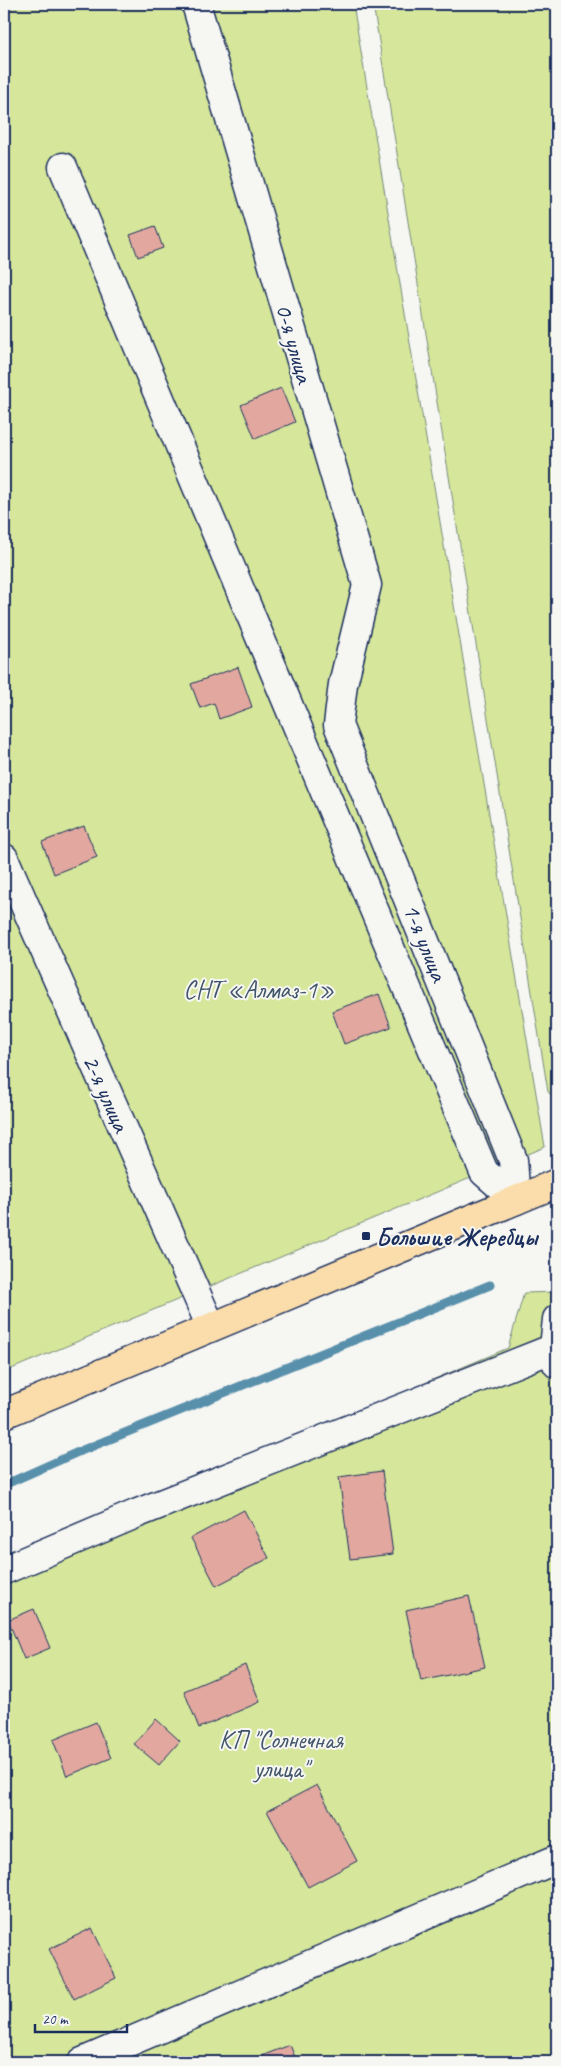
<svg xmlns="http://www.w3.org/2000/svg" width="561" height="2066" viewBox="0 0 561 2066" font-family="Caveat,sans-serif">
<rect width="100%" height="100%" fill="#f6f6f2"/>
<filter id="ink" filterUnits="userSpaceOnUse"><feTurbulence type="fractalNoise" baseFrequency=".02" numOctaves="2"/><feDisplacementMap in="SourceGraphic" scale="10" xChannelSelector="R" yChannelSelector="G"/><feConvolveMatrix kernelMatrix="1 2 1 2 8 2 1 2 1" color-interpolation-filters="sRGB"/></filter>
<g filter="url(#ink)">
<path fill="#d6e79b" stroke="#788b7c" d="M4,4H353L545,1147L4,1372Z
M373,4H557V1100L548,1092Z
M557,1292V2062H4V1561L508,1348L524,1293Z"/>
<g fill="none" stroke-linecap="round" stroke-linejoin="round">
<path stroke="#588fab" stroke-width="9" d="M4,1485L78,1452L490,1285"/>
</g>
<path fill="#e2a89f" stroke="#1b2f5e" d="M155,226L163,248L138,257L130,235Z
M281,388L295,422L255,439L241,405Z
M238,667L252,707L219,719L214,703L200,708L191,684Z
M84,826L97,857L54,874L42,842Z
M379,994L391,1027L344,1044L332,1011Z
M382,1471L393,1554L350,1559L339,1477Z
M244,1510L269,1558L216,1586L191,1538Z
M469,1596L485,1667L421,1681L406,1610Z
M34,1609L50,1648L24,1659L8,1620Z
M245,1665L260,1702L199,1728L184,1691Z
M156,1719L180,1741L159,1765L134,1744Z
M96,1722L111,1758L67,1776L53,1740Z
M317,1785L357,1861L308,1887L267,1811Z
M92,1928L116,1978L74,1999L49,1949Z
M290,2045L297,2062H258L256,2058Z"/>
<g fill="none" stroke-linecap="round" stroke-linejoin="round">
<g stroke="#1b2f5e" stroke-width="31">
<path id="minor" d="M196,4L367,585L343,684L338,725L513,1160L516,1200
M63,167L484,1172L516,1200
M4,858L211,1327
M557,1319L554,1348L557,1364
M4,1570L138,1513L554,1348
M82,2062L557,1859"/>
</g>
<g stroke="#1b2f5e" stroke-width="31">
<path id="major" d="M4,1414L557,1183"/>
</g>
<use href="#minor" stroke="#f6f6f2" stroke-width="28"/>
<use href="#major" stroke="#fbddab" stroke-width="28"/>
</g>
</g>
<rect fill="#1b2f5e" stroke="#f6f6f2" stroke-width="2" x="361" y="1231" width="10" height="10" rx="2.5"/>
<g text-anchor="middle" stroke-width="4" stroke-linejoin="round" paint-order="stroke">
<g font-size="25" fill="#1b2f5e" stroke="#f6f6f2">
<text transform="translate(295 343) rotate(74)" y="9">0-я улица</text>
<text transform="translate(426 942) rotate(68)" y="9">1-я улица</text>
<text transform="translate(107 1093) rotate(66)" y="9">2-я улица</text>
</g>
<g font-size="25" fill="#40546a" stroke="#f6f6f2">
<text x="259" y="998">СНТ «Алмаз-1»</text>
<text x="281" y="1748">КП "Солнечная<tspan x="281" dy="29">улица"</tspan></text>
</g>
<g font-size="25" font-weight="bold" fill="#1b2f5e" stroke="#f6f6f2" text-anchor="start">
<text x="376" y="1245">Большие Жеребцы</text>
</g>
</g>
<rect width="561" height="2066" fill="none" stroke="#f6f6f2" stroke-width="20"/>
<rect x="10" y="10" width="541" height="2046" fill="none" stroke="#1b2f5e" stroke-width="2" filter="url(#ink)"/>
<path d="M35 2024v8h92v-8" fill="none" stroke="#1b2f5e" stroke-width="2.5"/>
<text x="42" y="2024" font-size="15" fill="#1b2f5e" stroke="#f6f6f2" stroke-width="4" paint-order="stroke">20 m</text>
</svg>
